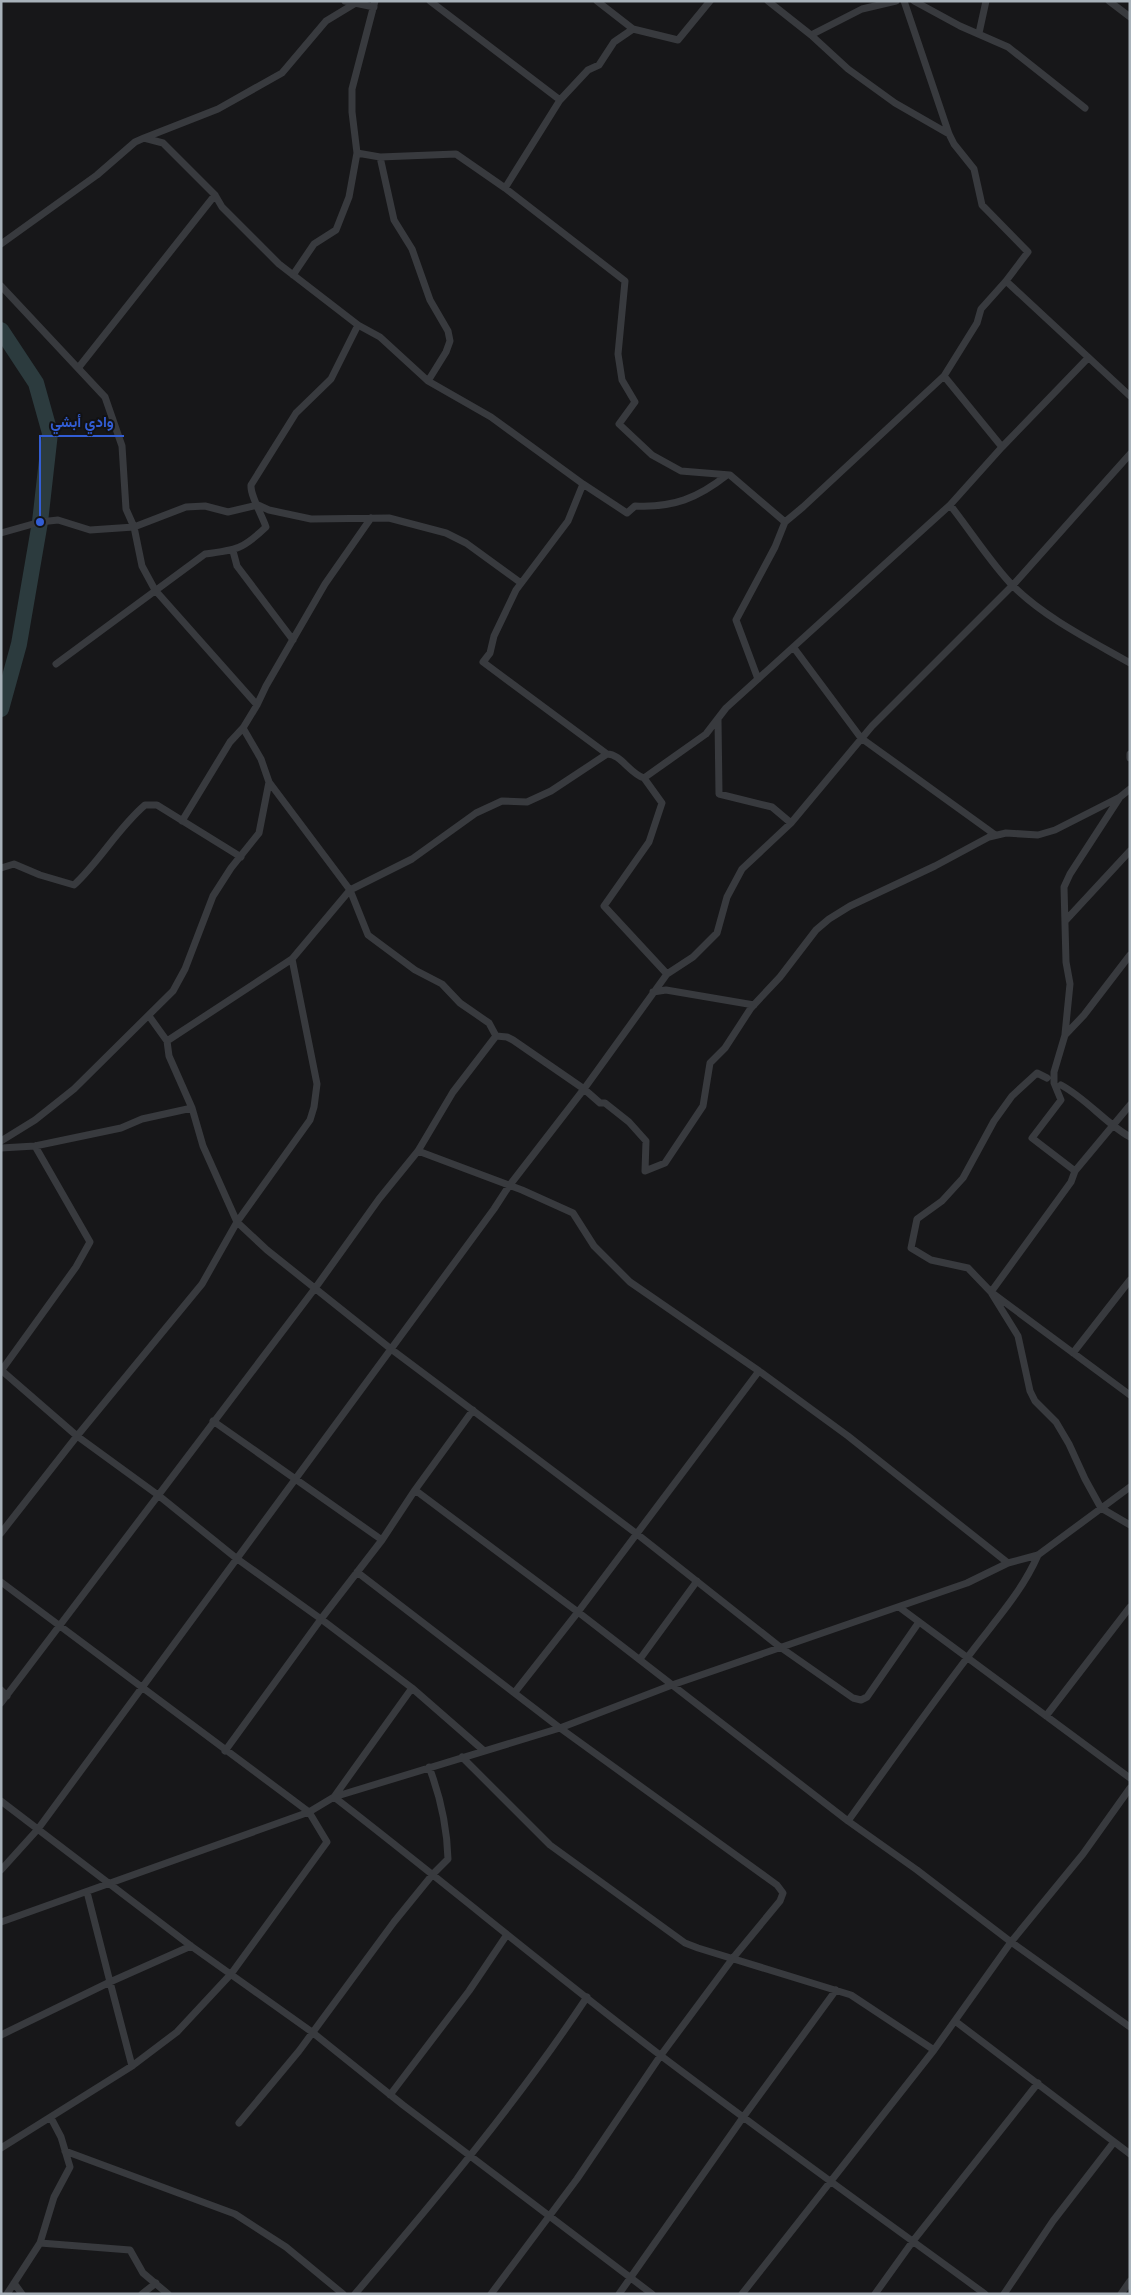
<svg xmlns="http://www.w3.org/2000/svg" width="1131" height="2295" viewBox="0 0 1131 2295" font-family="'Public Sans',Vazirmatn,sans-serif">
<rect width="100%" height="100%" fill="#171719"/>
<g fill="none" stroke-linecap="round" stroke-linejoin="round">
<path stroke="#2c3b3e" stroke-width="16" d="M1,330L36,383L50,433L40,522L19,644L1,709"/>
<path stroke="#383a3e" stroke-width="7" d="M345,1L374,7
M430,1L560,100
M597,1L633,29
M768,1L811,35L848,69L895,103L949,134
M904,1L949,134L954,144L974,169L982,205L1028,252L1006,281L1130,396
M914,1L960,26L1008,47L1085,108
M1109,1L1130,17
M979,33L986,1
M811,35L862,9L896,1
M144,138L218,109L282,73L326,21L359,1
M357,153L380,157L456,154L505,188L625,281L618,354L622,380L635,402L619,424L652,455L681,471L730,475L785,522L803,507L944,376
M380,157L394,220L412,249L430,300L448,331L450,341L446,352L428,381
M505,188L560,100L588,70L599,65L614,42L633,29L678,40L710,1
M1,244L97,175L135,142L144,138L163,143L215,195L222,207L279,264L358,325L380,337L428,381L491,417L583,484L627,513L635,506C673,508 698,498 727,475
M293,275L314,244L336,230L349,197L357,153L352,112V89L375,1
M1,286L105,397L122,446L126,509L134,527L142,566L155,590L257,705
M79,367L215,195
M1002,447L1088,358
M583,484L568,521L516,590L494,636L490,653L483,662L607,754
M950,505C970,530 992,565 1014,587C1047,619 1090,640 1130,663
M1,533L40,522L58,520L90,530L134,527L186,507L205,506L228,512L258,505L269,510L311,519L389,518L446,533L466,543L521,583
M233,551L237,566L293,640
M794,648L861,738L994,834
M56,664L205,554C237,550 243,549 266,527C262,515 250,495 251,485L296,413L331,379L358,325
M758,679L736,620L775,547L785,522
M718,719L719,794L772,807L791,823
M1130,754V758
M644,778L662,803L649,842L604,906L667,974
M269,782L350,890L368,935L415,970L442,984L460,1003L489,1023L496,1036
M182,821L230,742L243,728L257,705L266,686L325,584L371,518
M1,868L14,864L40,875L74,885C100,861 118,828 145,805H157L241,857
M1066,920L1130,851
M653,992L666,990L754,1005
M149,1016L167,1041L169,1056L192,1108L203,1146L237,1222L267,1250L391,1349L637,1534L780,1647L853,1698L861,1700L867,1697L919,1622
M1065,1034L1070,984L1066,962L1064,887L1070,874L1120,797L1130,789
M167,1041L292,959L350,890L412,859L476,813L502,801L527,802L551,791L607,754C621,754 630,774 644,778L706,734L726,708L950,505L1002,447L944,376L977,323L981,309L1006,281
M1047,1078L1037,1073L1012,1096L994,1121L963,1178L942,1201L917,1219L911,1248L931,1260L968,1268L991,1292L1130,1395
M1061,1085C1087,1099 1105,1123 1130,1137
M1,1141L35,1120L74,1089L173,991L185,969L213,896L231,868L259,833L269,782L261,759L243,728
M1,1148L35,1146L121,1128L142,1119L192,1108
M418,1151L522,1190L573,1213L594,1246L630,1282L759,1371L848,1436L1008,1563
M1075,1171L1032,1138L1061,1100L1054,1083V1072L1065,1035L1084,1015L1130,955
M991,1292L1071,1182L1075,1171L1130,1105
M992,1294L1018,1336L1030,1391L1035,1401L1056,1422L1069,1444L1085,1479L1101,1508L1130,1525
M1073,1353L1130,1280
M1,1370L77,1436L158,1495L236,1558L321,1619L412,1688L483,1750
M1,1371L76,1267L90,1242L35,1146
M213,1421L382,1540
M415,1490L578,1612L848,1821L917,1870L1011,1942L1130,2027
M1,1533L77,1436L202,1284L237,1222L310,1120L314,1107L317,1084L292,959
M357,1572L560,1728L777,1885L783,1893L780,1901L733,1958L661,2055L577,2179L491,2294
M1,1582L309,1812L327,1842L231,1974L177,2032L132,2066L1,2148
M899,1607L1130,1778
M640,1659L697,1581
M412,1688L334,1797C444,1882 550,1971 660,2055C767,2136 877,2215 985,2294
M1,1690L7,1696
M515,1692L578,1612L759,1371
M1,1703L316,1287L379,1199L418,1151L453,1092L496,1036L507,1037L513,1040L584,1089L600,1103H605L629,1122L646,1141L645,1171L665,1163L703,1106L710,1063L725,1048L751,1008L780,977L816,930L829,919L850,906L935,866L989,837L1006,833L1038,835L1055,830L1120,797
M1046,1716L1130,1607
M225,1751L321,1619L382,1540L415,1490L473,1410
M462,1757L550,1845L685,1943L698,1948L851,1995L934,2050
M1,1801L191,1946L312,2032L403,2105L652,2294
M848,1821C887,1767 926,1712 967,1658C992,1624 1021,1594 1038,1555
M1,1870L38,1829L494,1209L509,1186L584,1089L667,974L693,957L717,933L727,897L742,869L791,823L872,726L1013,585L1130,454
M87,1892L110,1982L191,1946
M1,1922L309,1812L334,1797L560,1728L672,1685L967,1583L1008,1563L1038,1555L1130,1487
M955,2021L1130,2154
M1,2035L110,1982L132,2066
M390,2095L469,1991L506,1936
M239,2123L299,2051L394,1922L433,1874L448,1859C447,1826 441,1798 429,1767
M65,2151L235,2214L286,2247L343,2294
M40,2243L130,2250L143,2273L168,2294
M14,2283L22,2294
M7,2294L40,2243L54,2197L70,2167L61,2137L51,2118
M142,2294L156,2283
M355,2294C435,2200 519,2100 587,1997
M619,2294L744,2116L836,1990
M742,2294L934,2050L1011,1942L1083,1854L1130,1788
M875,2294L913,2241L1038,2083
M1004,2294L1053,2221L1114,2142
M1121,2294L1130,2281"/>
</g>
<path fill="none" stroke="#325dd4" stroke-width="2" d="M40 522L40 436H124"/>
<circle fill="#325dd4" stroke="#121214" stroke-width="2" cx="40" cy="522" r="5"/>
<g font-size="15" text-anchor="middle" font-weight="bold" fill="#325dd4" stroke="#121214" stroke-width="4" stroke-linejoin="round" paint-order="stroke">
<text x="82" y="427">وادي أبشي</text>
</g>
<rect width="1131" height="2295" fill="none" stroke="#a8b2ba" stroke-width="5"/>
</svg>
